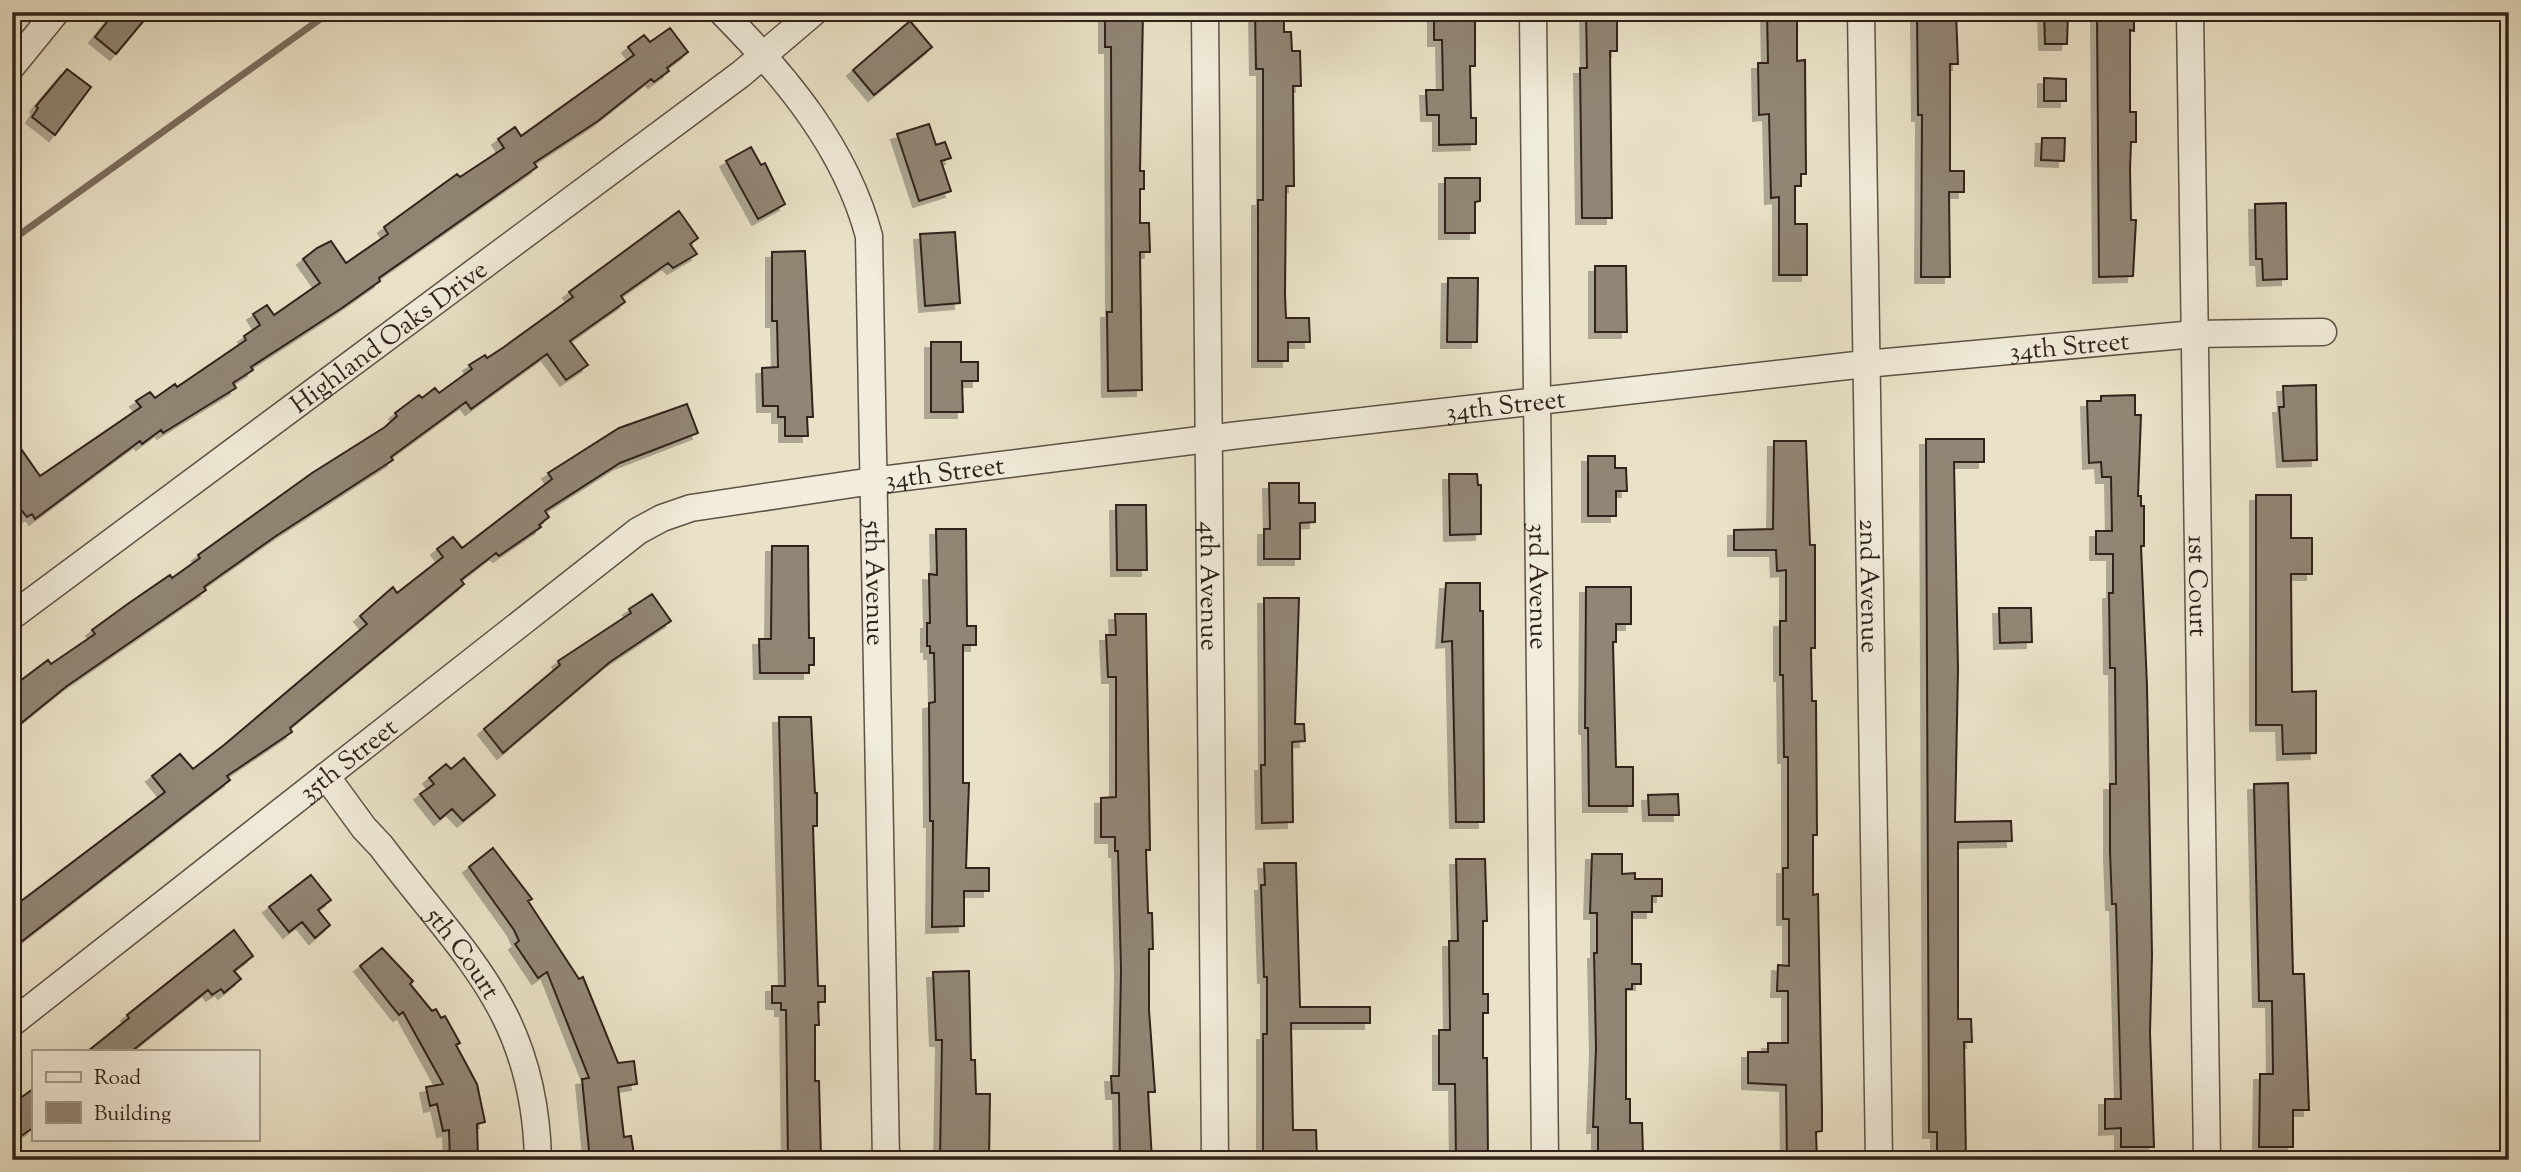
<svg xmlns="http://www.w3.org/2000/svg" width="2521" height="1172" viewBox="0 0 2521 1172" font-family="'Sorts Mill Goudy',serif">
<defs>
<filter id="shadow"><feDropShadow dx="-6" dy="6" stdDeviation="0" flood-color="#0004"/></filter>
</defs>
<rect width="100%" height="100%" fill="#eae2c8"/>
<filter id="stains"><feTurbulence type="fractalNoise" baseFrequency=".00286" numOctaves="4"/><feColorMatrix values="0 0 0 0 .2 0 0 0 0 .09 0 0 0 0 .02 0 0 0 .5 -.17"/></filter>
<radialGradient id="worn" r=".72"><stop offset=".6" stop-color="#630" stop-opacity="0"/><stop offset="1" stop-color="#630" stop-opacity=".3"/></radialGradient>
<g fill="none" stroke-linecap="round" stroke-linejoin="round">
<path stroke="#7a6e5f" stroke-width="7" d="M12,240L330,12"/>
</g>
<path fill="#918675" stroke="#30221b" stroke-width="2" filter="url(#shadow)" d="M115,12H151L116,54L95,37Z
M1105,12L1143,13L1140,171H1144V189H1140V223H1149L1150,252H1140L1142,390L1108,391L1107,312H1112L1111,47H1105Z
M1255,12H1284V32H1291L1292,51H1300L1301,86H1293L1294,186H1286L1285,295L1286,318H1309L1310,342H1288V361H1258V200H1263V69H1256Z
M1442,12H1475V66H1470L1471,118H1476V144L1439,145V115H1427L1426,90H1443L1442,40H1434V17H1442Z
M1586,12H1617V51H1610L1612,218H1582L1580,68H1587Z
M1767,12H1797V61L1805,60L1806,174H1801V186H1795V224H1807V275H1779V197L1771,198L1769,114L1759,115L1758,63H1768Z
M1917,12H1956L1958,64H1950V171H1964V192H1949L1950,277H1921L1922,115H1918Z
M2044,12H2068L2067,44H2045Z
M2097,12H2134V31L2130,30V112H2136V142H2131L2130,169L2131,220H2136L2133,276L2099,277Z
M910,21L932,47L874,95L853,70Z
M670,28L688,52L667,68L669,71L654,82L651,79L598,121L534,163L537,167L379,278L380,281L342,308L251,367L253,370L233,383L236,388L163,433L161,430L142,444L140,441L35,519L32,514L27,517L22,511L12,518V436L40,476L141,407L136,401L150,392L155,398L175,384L177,387L246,340L244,336L260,325L253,314L267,305L274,315L320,283L303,259L317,248L331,241L346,263L388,234L384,227L457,174L460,177L504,148L498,139L515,127L521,136L634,55L628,47L644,35L650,42Z
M67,69L91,87L55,135L32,117L38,108L36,106Z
M2044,78L2066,79V101H2044Z
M929,124L936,145L945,142L951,158L941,161L951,191L919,201L897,134Z
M2042,138H2065L2064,161L2041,160Z
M751,147L761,165L765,163L785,204L758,219L726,161Z
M1445,178H1480V201L1475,202V233H1445Z
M2286,203L2287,279L2263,280L2262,259H2256L2255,204Z
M679,211L698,238L690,244L697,254L673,268L668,263L621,296L625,302L570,341L588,365L566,380L547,354L471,409L466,402L391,457L393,460L276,536L204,587L206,590L67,686L20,724L12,714V687L48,660L51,664L95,634L92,630L129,603L170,575L172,578L200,558L198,555L312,473L385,427L397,416L395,413L419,395L422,398L435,388L439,393L472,369L469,365L485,355L487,358L504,347L573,297L569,292Z
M955,232L960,303L925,306L920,234Z
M805,251L813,417H807L808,436H785V417H778V406H763L762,368L778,367L777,321H772V252Z
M1595,266H1626L1627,332H1595Z
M1448,278H1478L1477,342H1447Z
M931,342H961V362H978V381H962L963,412H931Z
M2316,385L2317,460L2283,461L2279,407H2284L2283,386Z
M2135,395V415H2141L2138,496H2141V506H2144V546H2141L2147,686L2152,955L2150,1032L2154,1147H2121V1128L2105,1129V1099H2121L2116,904H2112L2110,852V784H2116L2115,668H2110L2109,593H2113V554H2096V531H2112L2111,477H2102L2101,462L2089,463L2087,401H2101V396Z
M687,404L698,433L620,463L545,511L549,517L539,525L541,527L499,556L496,553L461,580L464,584L290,728L292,732L227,776L230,780L12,949V908L165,792L152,776L180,754L193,769L224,745L367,624L360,616L393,587L397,593L443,557L437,549L453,537L462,548L552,479L548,473L619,428Z
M1926,439H1984V462H1954L1958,669L1955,822L2011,821L2012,841L1958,842V1019H1971L1972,1042H1964L1966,1160H1937V1132H1929Z
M1774,441H1806L1810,545H1815V648H1811L1812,701H1816L1817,835H1813V895L1818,894L1822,1111V1131L1816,1132L1817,1160H1787L1786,1085L1748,1083V1052H1768V1043H1788V991H1777L1778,965L1789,966V919H1783V868H1788V757H1784L1783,675H1780V621H1786V570L1777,571L1776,550H1734V530L1773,529Z
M1588,456H1615V468H1626L1627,491H1616V516H1588Z
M1449,474H1477L1478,485H1481V534L1450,535Z
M1269,483H1299V503H1315V522L1300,523V559H1264V529H1270Z
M2256,495H2291V538H2312V574H2291L2292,692L2316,691V753L2283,754L2282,725H2256Z
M1116,505H1146L1147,570H1117Z
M936,529H966L967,626H976V645H963V783H969L966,868H989V891H964V926L932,927L933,821H930L929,703L935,702L934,653H930V646H927V623H930L929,574L937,575Z
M772,546H808L809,638H814V665H809V673H760L759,639H771Z
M1446,583H1480V611H1483L1484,822H1456L1452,641L1442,642Z
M1586,587H1631V624H1616V642H1613L1616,767H1633V806H1589L1588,728H1585Z
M652,594L671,621L610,662L503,753L484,729L560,665L558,661L631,613L629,609Z
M1264,598H1299L1295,724H1304L1305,741L1292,742L1293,822L1262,823L1261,765H1265Z
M1999,608H2031L2032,642L2000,643Z
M1115,614H1146L1150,850H1146L1148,913H1152L1153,949H1149V1010L1155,1092H1148L1152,1160H1120L1119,1093H1112L1111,1076H1119L1121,970L1118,851H1115V837H1101V798L1116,797V677H1108L1106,635H1116Z
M779,717H811L815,793H817V826H813L818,986H825V1002H818L819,1025H815V1081H819L821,1160H788L786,1010H781V1003H772V986H785Z
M464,758L495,795L463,821L452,809L440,819L420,794L434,784L429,778L446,764L451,769Z
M2288,783L2293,974H2304L2309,1110H2293V1147H2259L2260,1074H2273L2272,1001H2259L2254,784Z
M1678,794L1679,815H1649L1648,795Z
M493,848L532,899L528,901L579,979L583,977L618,1063L634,1061L637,1084L618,1087L624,1137L631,1136L635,1160H590L582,1079L589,1078L547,972L538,978L515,944L519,941L514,930L469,867Z
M1592,854H1622V874L1635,873V879H1662V896H1652V912H1632V964H1641V984H1632V989H1626V1099H1630V1123H1642L1643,1154H1598V1127H1593L1596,1048L1594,953H1597V913H1590Z
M1456,859H1485L1487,921H1483V994H1488V1013H1483V1058H1487L1488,1160H1456L1455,1084H1439V1030H1450L1449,941H1458Z
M1264,863H1296L1300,1007H1370V1023H1291L1293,1130H1316L1317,1158L1263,1160V1034H1267V977H1264L1261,885H1265Z
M311,875L331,900L318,910L330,925L315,938L302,922L289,932L269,907Z
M234,930L253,956L234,971L241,979L224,993L221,989L212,995L208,990L132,1051H88L129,1018L127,1015Z
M382,948L413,981L410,984L432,1011L436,1009L441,1018L445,1016L460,1043L456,1045L477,1084L485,1122L477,1124L478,1160H450L449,1130L443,1131L437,1104L430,1106L426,1087L443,1084L403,1012L399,1015L360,966Z
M969,971L971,1060H975L976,1094H990L989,1160H940L942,1040H936L933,972Z
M33,1089V1128L12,1142V1104Z"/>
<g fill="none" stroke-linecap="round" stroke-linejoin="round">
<g stroke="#5e5246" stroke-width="29">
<g id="minor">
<path id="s1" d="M722,12C786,77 845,147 869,236L886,1160"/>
<path id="s2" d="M1205,12L1215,1160"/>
<path id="s3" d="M1533,12L1545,1160"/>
<path id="s4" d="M1861,12L1879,1160"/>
<path id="s5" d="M2190,12L2207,1160"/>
<path d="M12,66L56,12"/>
<path id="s6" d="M12,616L741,74L814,12"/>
<path id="s7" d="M326,776L364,828L381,846C463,955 535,1011 538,1160"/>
<path id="s8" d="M12,1023L638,531L662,518L691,508L873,481L1239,435L1865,364L2195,334L2323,332"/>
</g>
</g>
<use href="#minor" stroke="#f1ecdb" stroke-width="26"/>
</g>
<g text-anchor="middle" stroke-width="5" stroke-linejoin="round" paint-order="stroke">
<g font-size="26" fill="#30221b" stroke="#f1ecdb">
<text dy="9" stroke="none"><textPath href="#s6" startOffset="469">Highland Oaks Drive</textPath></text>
<text dy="9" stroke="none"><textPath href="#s8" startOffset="2242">34th Street</textPath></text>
<text dy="9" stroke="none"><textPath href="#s8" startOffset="1675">34th Street</textPath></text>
<text dy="9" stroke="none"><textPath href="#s8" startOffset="1110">34th Street</textPath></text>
<text dy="9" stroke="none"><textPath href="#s1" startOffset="618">5th Avenue</textPath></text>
<text dy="9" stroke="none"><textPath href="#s2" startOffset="574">4th Avenue</textPath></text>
<text dy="9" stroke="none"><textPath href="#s3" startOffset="574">3rd Avenue</textPath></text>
<text dy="9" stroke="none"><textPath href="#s4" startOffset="574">2nd Avenue</textPath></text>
<text dy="9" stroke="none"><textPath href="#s5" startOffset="574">1st Court</textPath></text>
<text dy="9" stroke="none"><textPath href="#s8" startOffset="427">35th Street</textPath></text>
<text dy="9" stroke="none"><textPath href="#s7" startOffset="224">5th Court</textPath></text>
</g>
</g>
<rect width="2521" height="1172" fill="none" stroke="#eae2c8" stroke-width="42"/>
<rect x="14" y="14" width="2493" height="1144" fill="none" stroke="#30221b" stroke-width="3.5"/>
<rect x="21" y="21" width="2479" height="1130" fill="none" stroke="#30221b" stroke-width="2"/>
<rect x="32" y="1050" width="228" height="91" fill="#f1ecdb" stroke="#a49b8e" stroke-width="2"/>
<rect x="46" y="1072" width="35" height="10" fill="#f1ecdb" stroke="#a49b8e" stroke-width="2"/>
<text x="94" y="1084" font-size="21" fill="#30221b">Road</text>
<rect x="46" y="1102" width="35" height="21" fill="#918675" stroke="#a49b8e" stroke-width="2"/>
<text x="94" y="1120" font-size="21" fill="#30221b">Building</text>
<rect width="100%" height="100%" filter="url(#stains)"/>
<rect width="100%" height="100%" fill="url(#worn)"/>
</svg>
